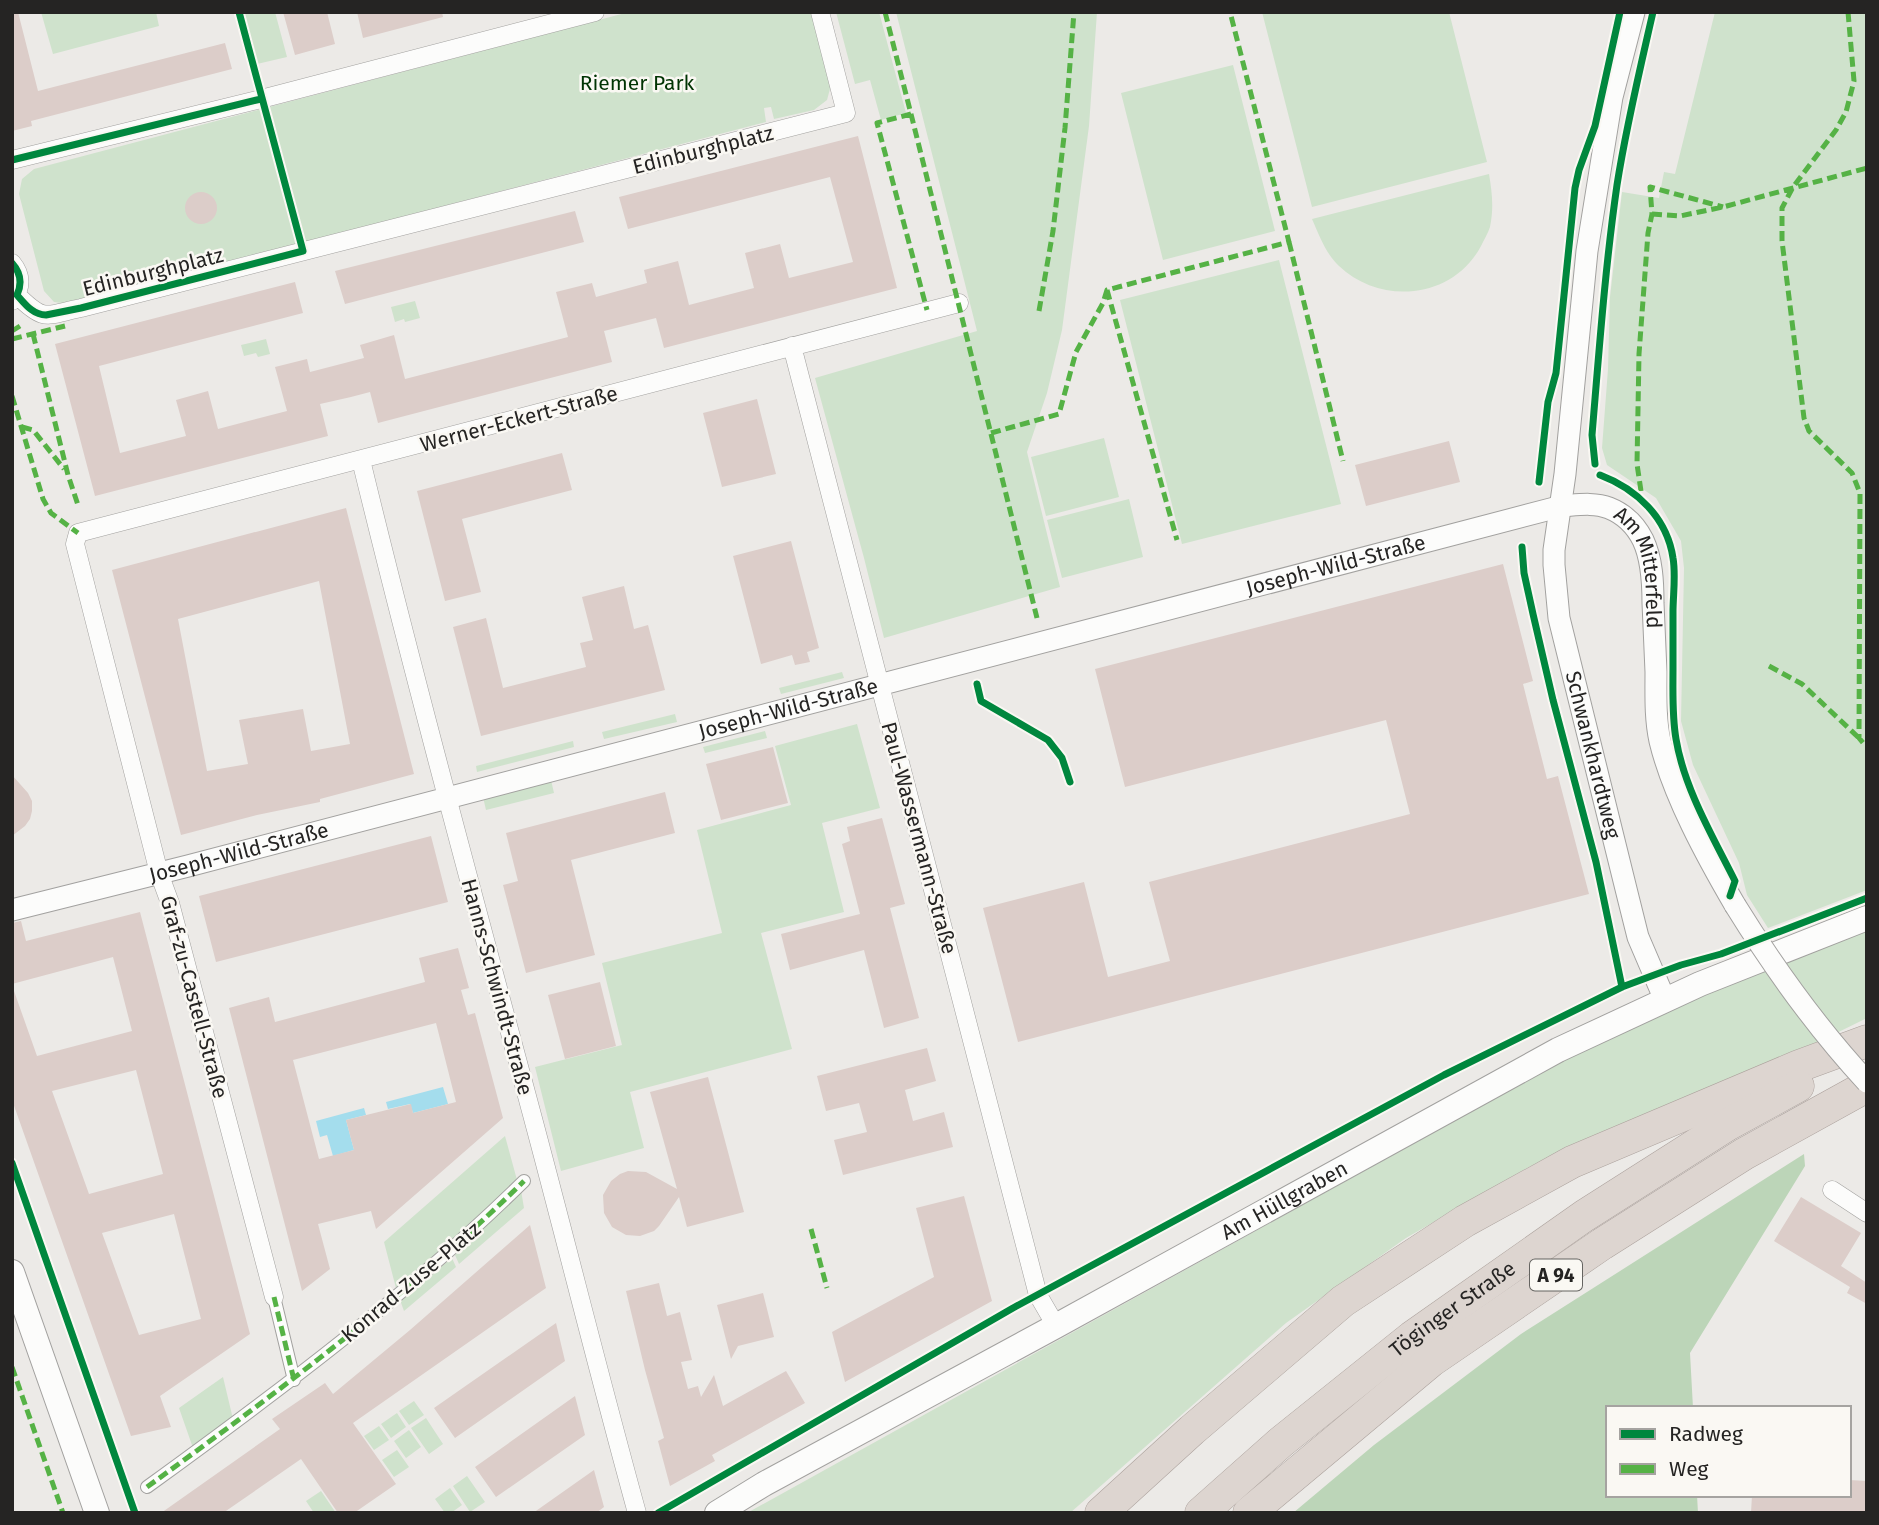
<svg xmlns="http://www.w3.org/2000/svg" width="1879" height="1525" viewBox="0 0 1879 1525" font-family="'Fira Sans',sans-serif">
<rect width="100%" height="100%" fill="#eceae7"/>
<path fill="#cfe2cc" d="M41,12H156L159,26L53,54Z
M244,12H275L287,57L257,64Z
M629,12H812L831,85L827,100L814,110L774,119L771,107L764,108L766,122L69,304L54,302L44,291L19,194L22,179L34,169Z
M836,12H879L906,113L881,120L870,80L855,84Z
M896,12H1097L1089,126L1062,330L1047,393L1027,452L1060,587L884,638L864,558L815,378L977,331Z
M1262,12H1449L1487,162L1312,207Z
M1715,12H1867V890L1768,928L1747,895L1739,863L1693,765L1681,721L1684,568L1681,541L1656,498L1607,465L1602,448L1608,369L1610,297L1622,192L1659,198L1664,172L1675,174Z
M1233,65L1275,231L1163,260L1121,93Z
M1489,174C1492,192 1494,208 1490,227C1488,233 1484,240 1481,246C1453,299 1381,306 1339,266C1326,254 1319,235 1312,219Z
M1279,260L1341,504L1182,544L1120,300Z
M415,301L420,318L405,322L404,319L395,322L391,307Z
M266,339L270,354L258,357L256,353L244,356L241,345Z
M1104,438L1119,497L1046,516L1031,457Z
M1129,499L1143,557L1062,578L1047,520Z
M842,672L844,678L781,694L779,688Z
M675,714L677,722L604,739L602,732Z
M857,724L880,808L822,823L844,912L761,933L792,1049L630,1092L644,1148L561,1171L535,1067L622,1045L602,963L722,933L697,830L791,805L775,746Z
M765,731L767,738L705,753L703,747Z
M573,741L574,747L477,772L476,766Z
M551,780L554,793L486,810L483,797Z
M1867,930V1018L1802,1050L1529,1167L1406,1238L1286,1323L1070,1513H747L1562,1061L1696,996Z
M505,1136L517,1180L397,1292L384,1242Z
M521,1190L524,1208L459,1264L455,1255Z
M452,1258L456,1267L404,1311L400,1300Z
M223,1377L233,1419L193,1448L179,1408Z
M414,1401L424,1415L409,1425L399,1411Z
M397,1413L406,1427L391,1438L381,1424Z
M426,1418L443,1444L429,1454L411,1428Z
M379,1426L389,1440L374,1450L364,1436Z
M409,1430L421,1447L406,1458L394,1441Z
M397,1450L409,1467L394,1477L382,1460Z
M467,1476L485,1502L470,1512L453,1486Z
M450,1488L462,1505L451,1513H445L435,1499Z
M321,1491L336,1513H314L306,1501Z"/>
<path fill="#bcd5b8" d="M1804,1154L1805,1166L1690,1353L1693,1408H1608V1495H1697L1698,1513H1293L1374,1445L1521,1334Z"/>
<path fill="#a4dded" d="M443,1087L448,1104L413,1113L410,1104L388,1109L386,1102Z
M364,1108L366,1115L346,1120L354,1150L333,1156L327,1135L320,1137L316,1121Z"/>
<path fill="#dccdc9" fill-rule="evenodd" d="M12,12H18L38,91L225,43L232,69L31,121L32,126L12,131Z
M283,12H327L335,44L295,55Z
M357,12H442L443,17L363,38Z
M858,136L897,288L664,348L656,318L604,331L612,362L378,423L370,392L351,397L320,404L328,436L95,496L55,344L295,282L303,313L99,366L120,453L186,436L176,400L208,391L218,429L287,411L275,367L307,359L310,372L364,358L360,345L394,335L405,379L568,337L556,292L592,283L596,297L647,283L644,270L678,261L689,305L754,288L745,253L780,244L789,278L853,262L830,177L628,229L619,197Z
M185 208a16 16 0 1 1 32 0a16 16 0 1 1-32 0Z
M575,211L584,242L345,304L335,271Z
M757,399L776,474L722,487L703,413Z
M1449,441L1460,482L1366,506L1355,465Z
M562,453L572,490L462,519L481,592L445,601L417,491Z
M346,508L414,774L320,799V802L257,815L181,835L112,570ZM319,581L350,744L311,751L303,709L239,720L248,764L207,771L178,619Z
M791,541L819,648L807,652L810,662L795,665L792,655L761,664L733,556Z
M1503,564L1533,681L1523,684L1547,779L1558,776L1589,894L1018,1042L983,908L1084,882L1108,977L1170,961L1149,882L1410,814L1386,720L1125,787L1095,669Z
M624,586L634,629L648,625L665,690L481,736L453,627L486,618L503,688L586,667L580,643L593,640L582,597Z
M773,747L788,803L721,820L706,764Z
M12,775L28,793L32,801V811L30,819L25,826L12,836Z
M665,792L675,833L571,860L595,955L526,973L503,885L518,881L506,833Z
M882,818L905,904L890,908L919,1018L884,1028L864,950L790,970L781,934L860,914L842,844L850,841L847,827Z
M431,836L448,902L216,962L199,896Z
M140,912L250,1334L160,1396L171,1427L131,1436L12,1100V991H14L37,1056L132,1031L113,957L12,984V923L21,921L26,941ZM136,1070L163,1174L89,1194L52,1091ZM174,1214L201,1319L139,1335L102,1233Z
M458,948L469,988L461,990L468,1015L475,1013L503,1118L376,1229L371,1211L318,1224L330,1269L302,1291L229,1008L269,997L275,1022L425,982L419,958ZM436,1023L456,1102L413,1113L411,1104L346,1120L354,1150L319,1159L293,1060Z
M600,982L616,1046L565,1059L548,995Z
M927,1048L936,1081L905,1090L913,1121L944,1112L953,1147L843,1175L834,1140L867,1132L859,1103L826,1111L817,1076Z
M708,1077L744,1212L687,1227L679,1197L659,1226L654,1231L640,1236L626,1235L612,1227L604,1213L603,1195L611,1181L620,1174L628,1171L646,1172L677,1189L650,1092Z
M964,1196L992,1301L845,1382L832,1332L934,1277L916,1208Z
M1801,1197L1861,1233L1841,1266L1867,1283V1304L1847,1293L1850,1287L1774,1241Z
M530,1225L546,1288L353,1423L396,1484L354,1513H338L301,1459L223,1513H161L280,1429L272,1419L325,1383L333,1394L410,1330Z
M659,1283L667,1316L680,1312L692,1360L681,1362L688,1389L698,1386L701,1397L714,1375L723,1406L786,1371L805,1403L712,1455L715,1461L670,1486L658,1441L664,1438L645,1370L626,1291Z
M763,1293L774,1337L738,1346L731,1359L717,1305Z
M556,1323L565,1361L455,1438L434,1408Z
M575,1396L585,1435L496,1497L475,1467Z
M594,1470L604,1507L596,1513H533Z
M1849,1480L1867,1481V1513L1790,1511V1513H1751L1752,1495H1849Z"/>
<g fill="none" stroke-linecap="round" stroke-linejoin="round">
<g stroke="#a2a19f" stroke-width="14">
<path id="pedestrian" d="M274,1297L294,1380
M147,1487C278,1392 408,1295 524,1181"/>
</g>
<g stroke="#a2a19f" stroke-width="19">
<path id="minor" d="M12,160L261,99L595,12
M12,263C22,275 22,288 12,301
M17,295C45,323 46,315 81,308L846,113L820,12
M792,346L1038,1295L1056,1326
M361,460C414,678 473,895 531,1111C567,1245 600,1379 637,1513
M1832,1190L1867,1213
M274,1297L170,903L159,873L75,544L78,533L959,303"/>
</g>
<g stroke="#a2a19f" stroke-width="23">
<g id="tertiary">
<path id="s1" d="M1634,12L1612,97L1587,251L1565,474L1554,550V565L1559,618L1629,901L1638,937L1665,1000"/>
<path id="s2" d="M12,910L188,866L1562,506C1577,505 1594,502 1609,508C1624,514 1636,526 1643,540C1652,559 1653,582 1653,603C1654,626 1655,649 1656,672C1656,695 1655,718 1660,741C1673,795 1707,857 1735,905"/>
</g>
</g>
<g stroke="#a2a19f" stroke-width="26">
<g id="secondary">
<path d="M12,1272L97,1513"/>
<path id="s3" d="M717,1513L764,1484L1056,1326L1558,1050L1700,984L1867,918"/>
</g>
</g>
<g stroke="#aca29d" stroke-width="33">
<g id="motorway">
<path d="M1101,1513L1192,1430L1343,1301L1465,1221L1572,1162L1799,1066L1867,1041"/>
<path id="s4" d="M1201,1513L1281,1442L1412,1337L1584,1216L1727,1125L1798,1086"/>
<path d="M1249,1513L1431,1361L1602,1244L1744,1154L1867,1086"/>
</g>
</g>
<use href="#pedestrian" stroke="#fcfcfb" stroke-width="12"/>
<use href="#minor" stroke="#fcfcfb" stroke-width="18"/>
<use href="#tertiary" stroke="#fcfcfb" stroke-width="21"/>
<use href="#secondary" stroke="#fcfcfb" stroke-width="24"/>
<use href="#motorway" stroke="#ddd5d0" stroke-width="32"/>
<g stroke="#a2a19f" stroke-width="23" stroke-linecap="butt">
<path id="tertiary-bridge" d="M1735,905C1774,968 1817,1028 1867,1082"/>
</g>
<use href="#tertiary-bridge" stroke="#fcfcfb" stroke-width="21"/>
<path stroke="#55b245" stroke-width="5" stroke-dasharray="10 5" stroke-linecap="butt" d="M885,12L911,114L1037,618
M1848,12L1854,81L1846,112L1836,130L1793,187L1782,208V241L1804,418L1809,431L1852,473L1860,493L1859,738L1864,744H1867
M911,114L877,123L927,310
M1652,214L1680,216L1723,207L1867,168
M1289,242L1343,461
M1107,290L1177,540
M1039,311L1053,231L1065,128L1074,12
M12,331L20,326
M33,334L68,475L78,505
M12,339L65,326
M12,396L43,499L51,513L78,533
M22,427L33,430L64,469
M991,433L1059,414L1076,352L1103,303L1107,290L1289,242L1230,12
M1641,491L1637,464L1639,354L1648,233L1652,214L1650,187L1723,207
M1769,666L1802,684L1859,738
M811,1229L827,1288
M274,1297L294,1380
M12,1367L63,1513
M147,1487C278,1392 408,1295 524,1181"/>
<g stroke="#faf8f3" stroke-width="11">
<path id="cycleway" d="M12,160L261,99
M12,263C21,273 22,284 17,295C25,304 33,315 46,315L81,308L303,251L239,12
M1595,464L1592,435C1599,352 1605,268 1617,185C1626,127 1640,69 1653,12
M1600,475C1637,489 1667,518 1673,558C1676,575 1673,595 1673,612C1673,631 1673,651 1673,670C1673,693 1672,716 1676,739C1684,788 1713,837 1735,881L1730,896
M1539,482L1548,402L1556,373L1575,188L1579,170L1595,126L1620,12
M1522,547L1524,573L1533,614L1553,700L1596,862L1622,987
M977,684L981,701L1048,740L1062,758L1070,782
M12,1163L135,1513
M658,1513L1013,1308L1444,1075L1622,987L1681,965L1721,954L1867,898"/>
</g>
<use href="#cycleway" stroke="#00873e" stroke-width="7"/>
</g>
<g text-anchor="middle" stroke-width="5" stroke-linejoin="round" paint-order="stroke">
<rect fill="#faf8f3" stroke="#656461" stroke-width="2" x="1530" y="1259.5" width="52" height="31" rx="5"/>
<g font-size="19" font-weight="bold" fill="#252423">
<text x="1556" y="1282">A 94</text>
</g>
<g font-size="21" fill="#003403" stroke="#faf8f3">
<text x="637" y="90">Riemer Park</text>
</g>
<g font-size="21" fill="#252423" stroke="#faf8f3">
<text transform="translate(703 150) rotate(-14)" y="7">Edinburghplatz</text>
<text transform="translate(153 272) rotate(-14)" y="7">Edinburghplatz</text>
<text transform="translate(519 419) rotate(-15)" y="7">Werner-Eckert-Straße</text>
<text dy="7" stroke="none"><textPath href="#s2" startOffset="1368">Joseph-Wild-Straße</textPath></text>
<text dy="7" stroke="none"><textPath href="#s2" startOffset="1722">Am Mitterfeld</textPath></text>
<text dy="7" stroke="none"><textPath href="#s2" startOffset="802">Joseph-Wild-Straße</textPath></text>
<text dy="7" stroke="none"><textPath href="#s1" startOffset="754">Schwankhardtweg</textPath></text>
<text transform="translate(919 838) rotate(75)" y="7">Paul-Wassermann-Straße</text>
<text dy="7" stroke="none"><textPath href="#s2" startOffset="234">Joseph-Wild-Straße</textPath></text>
<text transform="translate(497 987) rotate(75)" y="7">Hanns-Schwindt-Straße</text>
<text transform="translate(194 997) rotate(75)" y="7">Graf-zu-Castell-Straße</text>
<text dy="7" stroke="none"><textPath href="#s3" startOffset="648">Am Hüllgraben</textPath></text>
<text transform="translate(411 1282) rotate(-40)" y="7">Konrad-Zuse-Platz</text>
<text dy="7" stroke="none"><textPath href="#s4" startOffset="324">Töginger Straße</textPath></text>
</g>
</g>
<rect width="1879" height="1525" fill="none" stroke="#252423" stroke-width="28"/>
<rect x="1606" y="1406" width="245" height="91" fill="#faf8f3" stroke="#a5a3a0" stroke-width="2"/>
<rect x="1620" y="1429" width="35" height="10" fill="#00873e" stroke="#a5a3a0" stroke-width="2"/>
<text x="1669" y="1441" font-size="21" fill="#252423">Radweg</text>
<rect x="1620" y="1464" width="35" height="10" fill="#55b245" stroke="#a5a3a0" stroke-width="2"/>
<text x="1669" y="1476" font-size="21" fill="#252423">Weg</text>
</svg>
